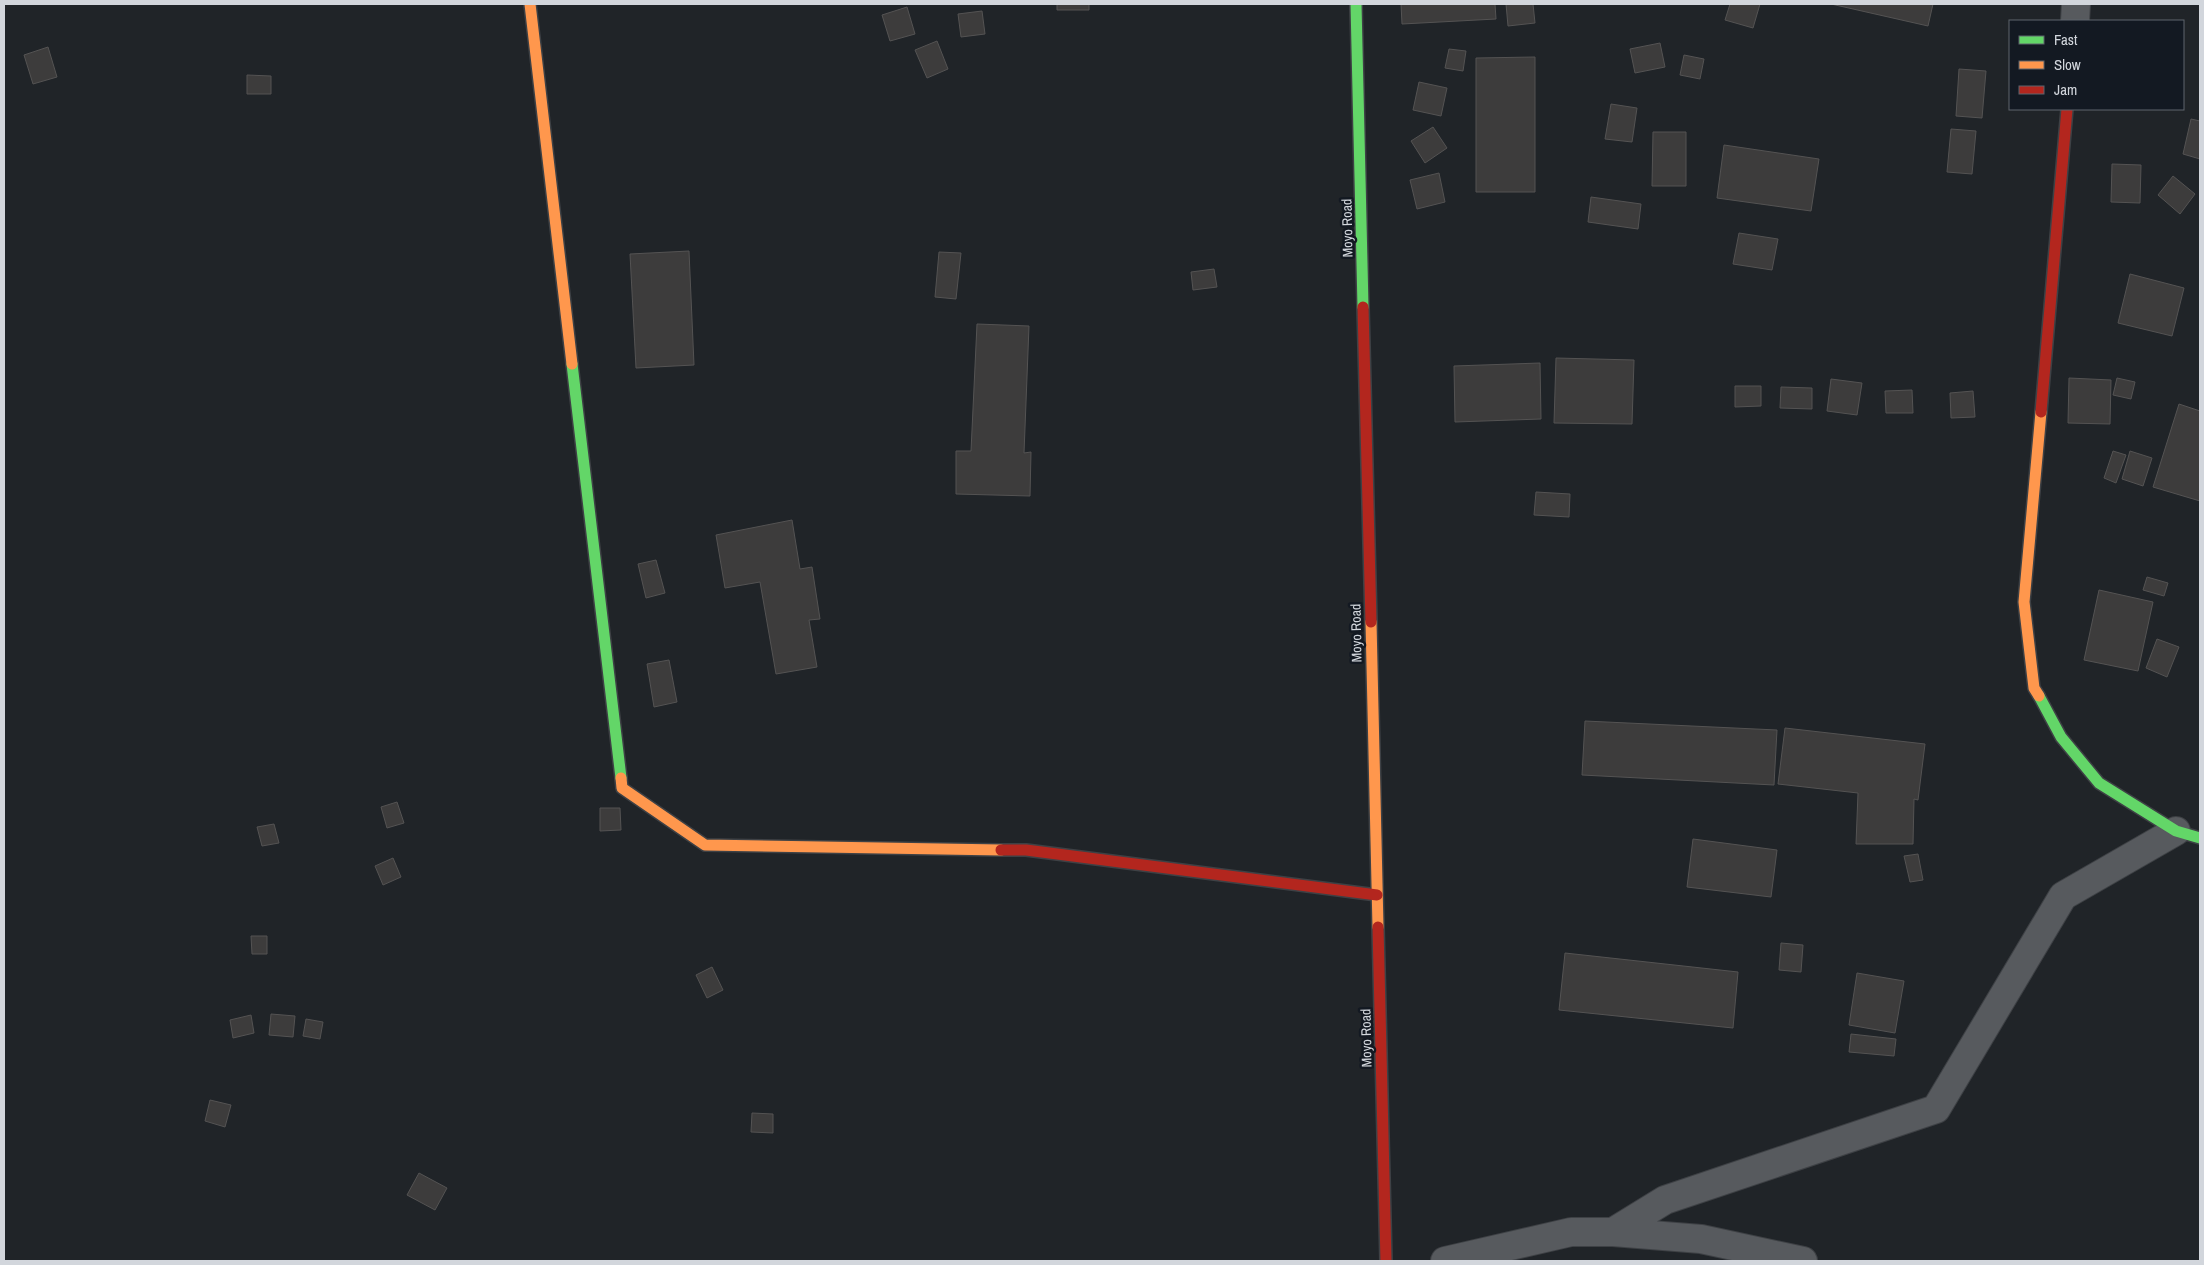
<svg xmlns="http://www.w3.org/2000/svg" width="2204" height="1265" viewBox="0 0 2204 1265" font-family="'Archivo Narrow',sans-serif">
<rect width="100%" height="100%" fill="#202428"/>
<path fill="#3d3c3c" stroke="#545353" d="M1057,4H1089V10H1057Z
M1401,4H1495L1496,19L1402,24Z
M1506,4H1533L1535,23L1508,26Z
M1730,4H1760L1753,28L1725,20Z
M1831,4H1933L1928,26Z
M907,7L915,34L890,41L882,15Z
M982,11L985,34L961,37L958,14Z
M937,41L948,69L927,78L915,50Z
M1660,43L1665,67L1635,73L1630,49Z
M48,47L57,77L33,84L24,55Z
M1449,49L1466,51L1463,71L1445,68Z
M1684,55L1704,59L1700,79L1680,75Z
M1535,57V192H1476V58Z
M1959,69L1986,71L1982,118L1956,116Z
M247,75L271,76V94H247Z
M1419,82L1447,88L1441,116L1413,110Z
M1611,104L1637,108L1632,142L1605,139Z
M2191,119L2200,121V159L2183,154Z
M1433,127L1447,148L1425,163L1411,141Z
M1951,129L1976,131L1972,174L1947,172Z
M1653,132H1686V186H1652Z
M1724,145L1819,159L1811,211L1717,198Z
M2112,164L2141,165L2140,203L2111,202Z
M1439,173L1445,202L1417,209L1410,180Z
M2173,176L2195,194L2180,214L2158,195Z
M1591,197L1641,204L1638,229L1588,222Z
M1739,233L1778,239L1772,270L1733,264Z
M689,251L694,365L636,368L630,254Z
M939,252L961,253L956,299L935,297Z
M1214,269L1217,287L1193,290L1191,272Z
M2130,274L2184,288L2172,336L2118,323Z
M977,324L1029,326L1024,453L1031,452L1030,496L956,494V451H971Z
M1556,358L1634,360L1632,424L1554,423Z
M1540,363L1541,419L1455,422L1454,366Z
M2069,378L2111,380L2110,424L2068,423Z
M2117,378L2135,382L2131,399L2113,395Z
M1831,379L1862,383L1857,415L1827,411Z
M1735,386H1761V406L1735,407Z
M1781,387L1812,388V409L1780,408Z
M1912,390L1913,413H1886L1885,391Z
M1973,391L1975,417L1951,418L1950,393Z
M2179,404L2200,411V501L2153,487Z
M2113,451L2126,455L2116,483L2104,478Z
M2130,451L2152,458L2143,486L2122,479Z
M1536,492L1570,494L1569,517L1534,515Z
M792,520L800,569L812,567L820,619L809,620L817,667L776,674L760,582L725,588L716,535Z
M656,560L665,593L646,598L638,564Z
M2147,577L2168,583L2164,596L2143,590Z
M2099,590L2153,602L2138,671L2084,660Z
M2157,639L2179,647L2167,677L2146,668Z
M669,660L677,702L654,707L647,664Z
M1585,721L1777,730L1774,785L1582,775Z
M1785,728L1925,744L1918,800L1914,799L1913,844H1856L1858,793L1778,784Z
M397,802L404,823L387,828L381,807Z
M600,808H620L621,830L600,831Z
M274,824L279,843L262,846L257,827Z
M1693,839L1777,850L1771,897L1687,887Z
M1918,854L1923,880L1910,882L1904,856Z
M393,858L401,877L383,885L375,866Z
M251,936H267V954H252Z
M1781,943L1803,945L1801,972L1779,970Z
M1565,953L1738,972L1733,1028L1559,1010Z
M712,967L723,990L707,998L696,975Z
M1857,973L1904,981L1895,1033L1849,1025Z
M271,1014L295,1016L293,1037L269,1035Z
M251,1015L254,1033L233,1038L230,1020Z
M306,1019L323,1022L320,1039L303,1036Z
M1851,1034L1896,1039L1894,1056L1849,1052Z
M210,1100L231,1105L225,1127L205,1121Z
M752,1113L773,1114V1133L751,1132Z
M419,1173L447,1188L435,1210L407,1195Z"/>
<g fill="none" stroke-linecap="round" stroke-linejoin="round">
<g stroke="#3e4145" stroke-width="30">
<path id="street" d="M2075,21L2076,4
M1613,1232L1665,1200L1936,1109L2063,896L2176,831
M1445,1261L1571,1232H1613L1701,1239L1803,1261"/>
</g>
<g stroke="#3e4145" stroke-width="14">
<path id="fast" d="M1356,4L1363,307
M572,364L621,778
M2039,696L2061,737L2099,783L2176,831L2200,838"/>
</g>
<g stroke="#3e4145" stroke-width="14">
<path id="slow" d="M530,4L572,364
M1371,622L1378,927
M2039,696L2034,688L2024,602L2041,412
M621,778L622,788L705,845L1001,850"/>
</g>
<g stroke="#3e4145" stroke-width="14">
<path id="jam" d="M1363,307L1371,622
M2041,412L2067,109
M1001,850H1026L1377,895
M1378,927L1386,1261"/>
</g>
<use href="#street" stroke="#575a5e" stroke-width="28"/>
<use href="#fast" stroke="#63d668" stroke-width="11"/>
<use href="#slow" stroke="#ff974d" stroke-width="11"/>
<use href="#jam" stroke="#b3261e" stroke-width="11"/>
</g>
<g text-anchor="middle" stroke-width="5" stroke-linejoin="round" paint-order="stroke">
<g font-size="14" fill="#d2d6dc" stroke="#131922">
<text transform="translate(1347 228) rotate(-91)" y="5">Moyo Road</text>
<text transform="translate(1356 633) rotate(-91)" y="5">Moyo Road</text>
<text transform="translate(1366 1038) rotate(-91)" y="5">Moyo Road</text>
</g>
</g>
<rect width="2204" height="1265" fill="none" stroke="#d2d6dc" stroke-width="10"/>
<rect x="2009" y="20" width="175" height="90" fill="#131922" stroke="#5f656c"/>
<rect x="2019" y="36" width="25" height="8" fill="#63d668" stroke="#5f656c"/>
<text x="2054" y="45" font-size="15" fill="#d2d6dc">Fast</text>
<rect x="2019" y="61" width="25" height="8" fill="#ff974d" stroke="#5f656c"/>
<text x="2054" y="70" font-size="15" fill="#d2d6dc">Slow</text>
<rect x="2019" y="86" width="25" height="8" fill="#b3261e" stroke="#5f656c"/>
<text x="2054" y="95" font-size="15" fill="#d2d6dc">Jam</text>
</svg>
